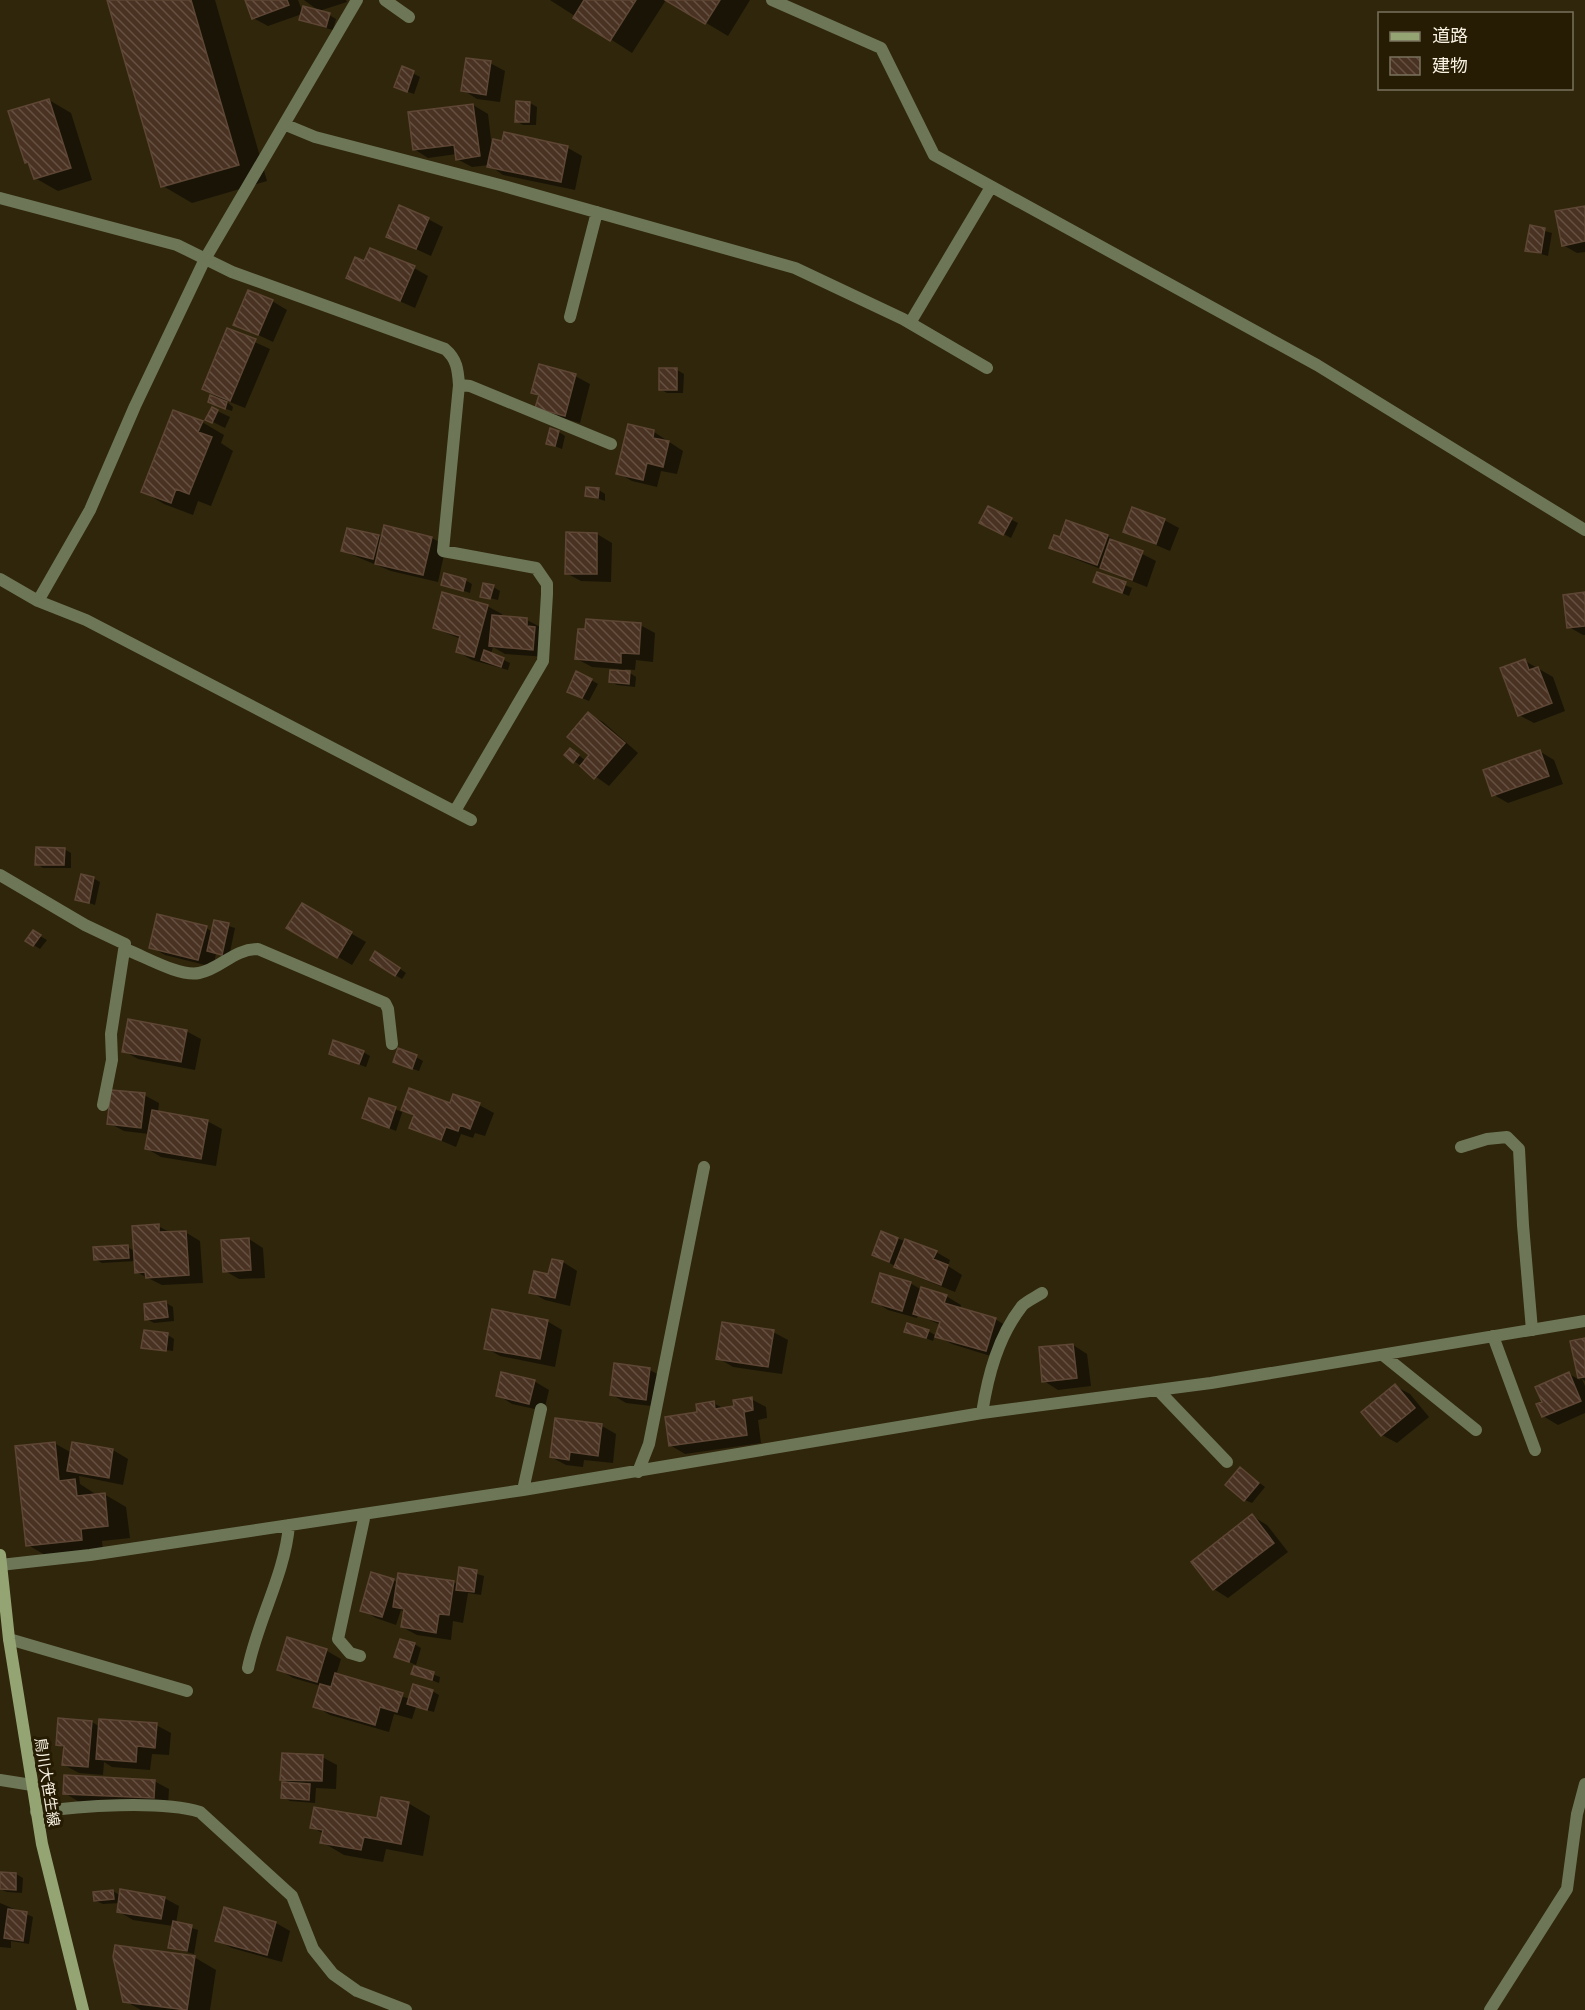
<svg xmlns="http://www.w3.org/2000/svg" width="1585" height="2010" viewBox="0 0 1585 2010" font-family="Rubik,'Noto Sans JP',sans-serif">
<defs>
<pattern id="building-back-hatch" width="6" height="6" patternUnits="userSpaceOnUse" patternTransform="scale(1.5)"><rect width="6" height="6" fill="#4a3222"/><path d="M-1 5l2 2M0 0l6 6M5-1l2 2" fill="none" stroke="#655042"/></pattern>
</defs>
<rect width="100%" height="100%" fill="#30260c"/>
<path fill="#0007" d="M109,0H215L267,181L192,203L163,186Z
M246,0H298L303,13L329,15L336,19L333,30L308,23L301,19L302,14L268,26L253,18Z
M304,0H346L347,2L319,11Z
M550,0H666L632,53Z
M668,0H750L728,36Z
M490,63L505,71L500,102L477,99L463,90Z
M403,68L420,77L414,94L403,90Z
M49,100L71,113L92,180L58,191L35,178L31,165L26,162Z
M530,103L537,107L536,125H523L516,121Z
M473,105L488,114L492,148H568L582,156L575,190L503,175L489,165L472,167L457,159V154L428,158L414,149Z
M1585,207V252L1577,253L1563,245Z
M428,219L443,227L431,256L388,236Z
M1531,227L1552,233L1548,256L1527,250Z
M365,263L414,268L428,276L415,308L348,278Z
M272,301L287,310L273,342L235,324Z
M228,330L270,349L245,408L225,400L233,407L232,411L216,405L222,400L203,389Z
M677,370L684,374L683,393H667L660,389Z
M575,376L590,384L580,423L552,415L537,407L540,397L533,393Z
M213,409L230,417L225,428L207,419Z
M202,422L224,435L221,443L233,451L211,506L198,501L193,515L164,504L142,491Z
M559,432L565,436L562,449L547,443Z
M654,432L683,451L677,474L661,471L657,487L632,481L618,473Z
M599,490L605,494V501L587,495Z
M989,508L1018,523L1011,538L981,522Z
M1164,520L1179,528L1170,551L1125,532Z
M597,534L612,543L611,582L581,581L566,573Z
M378,536L432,538L446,546L438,582L391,571L343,551Z
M1107,536L1156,561L1147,587L1065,555L1051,547Z
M1098,574L1132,588L1129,596L1095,582Z
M465,580L472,584L470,593L443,584Z
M493,587L500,591L498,600L482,596Z
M1585,594V635H1583L1569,627Z
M487,606L502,614L501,618L527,620L542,628L547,657L505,654L493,647L491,654L510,663L508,670L472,660L458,652L461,639L434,628Z
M640,625L655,633L653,662L636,660L635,670L624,669L636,677L635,687L617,685L611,682L619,669L592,667L577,659Z
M1525,661L1553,677L1565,711L1534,723L1519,715Z
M591,680L598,684L589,701L575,695Z
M588,714L603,722L638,753L609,786L574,761L577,754L586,761L591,755Z
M1539,751L1554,760L1563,784L1508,803L1494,795Z
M64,849L71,853V868H43L37,864Z
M93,878L100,882L95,905L77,899Z
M302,905L366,942L352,965L288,928Z
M215,922L235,928L229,957L216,954L213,967L165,955L151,947L206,928L213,932Z
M40,936L47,940L40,949L27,941Z
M383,957L406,973L402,979L395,975Z
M186,1031L201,1039L195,1070L138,1059L124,1051Z
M363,1052L370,1056L366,1067L337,1057Z
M416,1057L423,1061L419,1071L402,1065Z
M410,1090L451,1105H479L494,1113L485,1136L475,1133L473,1138L461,1134L456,1147L411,1128L415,1117L403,1110L396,1131L363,1118L370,1099L402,1112Z
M144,1095L159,1103L158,1112L207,1121L222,1129L216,1166L161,1157L146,1148L149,1134L124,1131L109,1123Z
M158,1226L171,1233L185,1232L200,1241L203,1283L162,1285L136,1272V1261L102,1263L95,1259L127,1247L135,1251Z
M882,1233L936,1252L950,1260L948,1266L962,1275L955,1292L910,1274L880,1258Z
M249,1239L263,1248L265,1278L239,1279L225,1271Z
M553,1260L563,1262L577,1271L570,1306L545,1300L531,1292L549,1276Z
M910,1283L922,1290L946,1296L961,1305L960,1309L995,1319L1010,1328L1000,1359L952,1344L937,1336L941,1325L918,1315L917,1318L888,1310L874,1301Z
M166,1303L173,1307L174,1321L154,1323L147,1319Z
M547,1321L562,1330L555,1367L500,1356L486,1348Z
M906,1331H928L935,1335L933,1341Z
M773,1332L788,1340L782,1374L733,1367L718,1358Z
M168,1335L174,1339L173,1351L148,1347V1350L143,1347Z
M1585,1339V1381L1582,1379L1585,1386V1413L1558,1425L1543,1416L1544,1402L1569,1374L1580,1380L1571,1342Z
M1073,1345L1087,1354L1091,1386L1058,1390L1044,1381Z
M650,1370L664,1378L660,1407L626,1403L611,1394Z
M534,1381L549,1390L544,1411L512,1404L498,1395Z
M1395,1386L1410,1394L1429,1417L1397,1443L1382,1435Z
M751,1399L766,1407L767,1418L758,1420L761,1443L685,1454L670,1445L699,1413L713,1403L725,1409L735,1408Z
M556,1420L602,1426L616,1434L613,1463L584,1460L583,1467L566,1465L551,1457Z
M54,1443L72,1453L73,1444L113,1450L128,1459L123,1485L79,1476L80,1484L97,1495L104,1494L126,1507L130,1538L102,1541L103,1552L50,1558L28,1545Z
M1241,1469L1265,1487L1252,1503L1245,1500Z
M1252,1516L1267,1525L1288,1552L1228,1598L1214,1589Z
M460,1569L484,1576L481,1595L468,1593L463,1623L453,1621L451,1640L417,1635L402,1627L405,1612L401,1610L396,1625L376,1618L362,1610L393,1580L398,1583L454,1582L458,1585Z
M288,1639L327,1651L341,1659L336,1675L410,1699L432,1691L439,1695L434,1712L416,1707L412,1719L394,1714L389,1732L330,1715L315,1706L321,1686L293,1678L279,1669Z
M414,1644L421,1648L416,1665L396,1656Z
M415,1668L440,1677L439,1683L413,1673Z
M92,1722L100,1727L156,1725L171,1733L169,1755L152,1754L150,1770L112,1767L104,1762L103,1775L79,1773L64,1765L65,1749L57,1744Z
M322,1757L337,1765L336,1789L316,1788L315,1803L290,1801L283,1797L291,1784L282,1779Z
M154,1781L169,1789L168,1805L79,1802L65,1793Z
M408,1803L430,1816L423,1856L386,1849L383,1862L344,1855L322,1842L324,1834L312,1827L378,1820Z
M16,1874L23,1878L22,1893L7,1892L0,1889Z
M113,1891L121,1896L164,1898L179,1906L176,1923L198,1930L194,1954L169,1947L173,1926L133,1920L118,1911L120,1903L103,1904L96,1901Z
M0,1903L33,1917L29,1944L11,1941V1948L0,1947Z
M276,1923L290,1931L282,1962L232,1948L217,1940Z
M194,1957L216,1970L210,2010H141L125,2001Z"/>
<path fill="url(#building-back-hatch)" stroke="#5e4635" stroke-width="1.5" d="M107,0H191L239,165L161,187Z
M245,0H287L289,5L252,19Z
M584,0H636L610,41L573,18Z
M665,0H720L705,24Z
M303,6L330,13L326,27L299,20Z
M466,58L491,61L486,95L461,91Z
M402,66L414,71L407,92L394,87Z
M49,99L71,168L34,179L28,162L25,163L8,111Z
M516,101L530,102L529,122H515Z
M473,104L480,156L456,160L454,145L413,150L408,112Z
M504,132L568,146L561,182L487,167L493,139L502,141Z
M399,205L429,218L416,249L386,237Z
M1585,206V241L1562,246L1555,211Z
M1530,225L1545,228L1541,253L1525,251Z
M370,248L415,266L400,301L346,278L355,257L364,261Z
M248,290L273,300L258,335L233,325Z
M227,328L256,339L230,401L202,389Z
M539,364L576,374L565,416L535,408L539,395L531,393Z
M659,368H677V390H659Z
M210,395L227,402L225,409L208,402Z
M212,407L218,410L212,423L205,420Z
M173,410L203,421L198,432L212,437L189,494L176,489L171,503L141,492Z
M628,424L654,430L653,438L669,441L663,467L647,463L643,480L616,474Z
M550,428L559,431L555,446L546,444Z
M586,487L599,488L598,498L585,496Z
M988,506L1012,518L1003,535L979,523Z
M1132,507L1165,519L1156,544L1123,532Z
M1066,520L1108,535L1097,565L1049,548L1054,535L1060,537Z
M384,525L432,537L423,575L375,564Z
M347,528L379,535L373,559L341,551Z
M566,532L597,533V574H565Z
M1110,539L1143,551L1132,580L1100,568Z
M1097,572L1126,582L1122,593L1093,582Z
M444,573L466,579L463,591L441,585Z
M483,583L494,585L490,599L480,597Z
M442,592L488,605L474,657L456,652L460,636L433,628Z
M1585,592V626L1567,628L1563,595Z
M492,615L527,618V626L535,627L533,650L489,646Z
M586,619L641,623L639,654L621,653V663L575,659L578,629H585Z
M484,650L504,658L501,667L481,660Z
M1525,659L1529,670L1538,667L1552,703L1518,716L1500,668Z
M610,670L630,671L629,684L609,682Z
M576,671L592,679L582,698L567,692Z
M588,712L625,743L594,779L580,766L589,755L567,737Z
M570,748L579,755L573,763L564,755Z
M1540,750L1549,776L1492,796L1483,770Z
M36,847L65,848L64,865H35Z
M81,874L94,877L89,903L75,900Z
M302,903L352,932L337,958L286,928Z
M157,914L207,926L198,960L149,948Z
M214,920L229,923L222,955L207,951Z
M33,930L41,935L33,946L25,941Z
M375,951L400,968L395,976L370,960Z
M128,1019L187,1030L181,1062L122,1052Z
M333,1040L364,1051L359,1064L329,1054Z
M398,1048L417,1055L412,1069L393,1062Z
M409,1088L450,1103L453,1094L480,1103L470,1129L460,1125L458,1131L446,1127L441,1140L409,1128L414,1115L401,1110Z
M111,1090L145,1093L141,1128L107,1124Z
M369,1098L396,1107L389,1128L362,1118Z
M152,1110L208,1120L201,1159L145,1149Z
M159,1224V1232L186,1231L189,1275L146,1278L145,1272L135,1273L132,1226Z
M881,1231L898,1238L889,1262L872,1255Z
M249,1238L251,1270L223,1272L221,1240Z
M905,1239L937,1251L933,1259L948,1265L941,1285L894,1267Z
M128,1245L129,1258L94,1260L93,1247Z
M552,1259L563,1261L555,1298L529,1293L534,1271L548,1274Z
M880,1273L911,1282L902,1311L872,1302Z
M921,1287L947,1295L944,1303L996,1318L986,1351L935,1337L940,1322L913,1314Z
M166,1301L168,1317L145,1320L144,1304Z
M492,1309L548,1320L540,1359L484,1349Z
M722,1322L774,1330L768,1367L716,1359Z
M907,1323L929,1330L926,1338L904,1332Z
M144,1330L168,1333L166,1351L141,1348Z
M1585,1338V1377L1578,1378L1570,1341Z
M1073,1344L1077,1378L1042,1382L1039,1347Z
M614,1363L650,1368L646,1400L610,1395Z
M501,1372L535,1380L529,1404L496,1396Z
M1569,1372L1581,1401L1542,1417L1536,1404L1542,1402L1535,1387Z
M1395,1384L1415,1408L1381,1436L1361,1412Z
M752,1397L753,1410L744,1412L747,1435L669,1446L665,1417L697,1412L696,1404L714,1401L715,1409L734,1406L733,1400Z
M555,1418L602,1424L598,1456L570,1452L569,1460L550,1457Z
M55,1442L59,1481L75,1479L77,1496L105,1493L108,1526L81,1529L82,1540L26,1546L15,1446Z
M72,1442L113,1449L109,1478L67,1471Z
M1240,1467L1259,1483L1244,1501L1225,1485Z
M1252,1514L1274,1543L1213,1590L1191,1562Z
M459,1567L477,1570L474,1592L456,1590Z
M371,1572L394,1579L382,1617L360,1611Z
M398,1573L454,1581L449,1615L439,1614L436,1633L401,1627L404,1609L393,1607Z
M287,1637L327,1649L317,1682L277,1670Z
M400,1639L415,1643L409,1662L394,1657Z
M414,1666L434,1672L432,1680L411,1674Z
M335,1673L403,1693L397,1712L380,1707L375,1725L313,1707L320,1684L331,1687Z
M413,1684L433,1690L427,1710L407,1704Z
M58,1718L92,1721L88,1767L62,1765L64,1746L56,1745Z
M99,1719L157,1723L155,1748L137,1746L136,1762L96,1759Z
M282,1753L323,1755L322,1781L280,1780Z
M64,1775L155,1780L154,1798L63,1794Z
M282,1782L310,1784L309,1800L281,1798Z
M381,1797L409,1802L401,1844L364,1837L361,1850L320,1843L323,1830L310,1828L314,1807L377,1818Z
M0,1872L16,1873V1890L0,1889Z
M120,1889L165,1897L161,1919L117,1912Z
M113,1890L114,1899L94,1901L93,1892Z
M224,1907L276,1922L267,1955L215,1941Z
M8,1909L27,1912L23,1941L4,1938Z
M173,1921L192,1925L187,1951L168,1948Z
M115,1945L195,1956L187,2010L123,2002L113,1957Z"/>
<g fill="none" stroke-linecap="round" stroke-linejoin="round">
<path stroke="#6d7758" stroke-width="12" d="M1461,1147L1487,1139L1507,1137L1519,1149L1523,1225L1532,1330"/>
<path stroke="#6d7758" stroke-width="12" d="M385,0L409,17
M772,0L881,48L934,155L1317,365L1585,530
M286,125L315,137L500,185L795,268L903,319L987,368
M0,198L177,245L232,272L445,349C457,359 458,370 459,385L443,551L536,568L547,584V594L543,661L455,811
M570,317L597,212
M910,323L991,187
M459,385L470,386L611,444
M0,579L38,601L90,510L135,406L205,259L357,0
M38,601L86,620L471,820
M0,875L85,925L125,944L111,1034L112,1060L103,1105
M125,949C144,956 179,977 199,973C221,969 233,949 258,949L385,1003L388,1009L392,1044
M1493,1336L1535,1450
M1383,1355L1476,1430
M1158,1390L1227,1462
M982,1413C988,1375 998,1337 1022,1306C1027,1301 1036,1297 1042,1293
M638,1472L649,1444L704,1167
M523,1490L541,1409
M0,1565L90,1555L523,1490L982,1413L1211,1383L1585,1321
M9,1639L187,1691
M360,1656L350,1653L338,1639L365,1514
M248,1668C258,1619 285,1574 289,1525
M0,1780L32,1785
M36,1812C79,1806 160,1800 200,1812L292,1896L313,1949L333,1974L357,1991L406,2010
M1490,2010L1567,1889L1577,1814L1585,1784"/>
<path stroke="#94a473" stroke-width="12" d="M0,1555L9,1639L42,1844L83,2010"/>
</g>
<g text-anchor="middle" stroke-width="6" stroke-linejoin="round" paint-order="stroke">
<g font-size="15" fill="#f9f2e3" stroke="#261c03">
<text transform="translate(47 1782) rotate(81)" y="5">鳥川大笹生線</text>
</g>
</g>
<rect x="1378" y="12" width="195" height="78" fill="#261c03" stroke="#7a725d" stroke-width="1.5"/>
<rect x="1390" y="32" width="30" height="9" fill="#94a473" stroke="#7a725d" stroke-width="1.5"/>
<text x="1432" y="42" font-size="18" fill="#f9f2e3">道路</text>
<rect x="1390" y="57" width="30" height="18" fill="url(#building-back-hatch)" stroke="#7a725d" stroke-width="1.5"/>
<text x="1432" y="72" font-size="18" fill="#f9f2e3">建物</text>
</svg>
